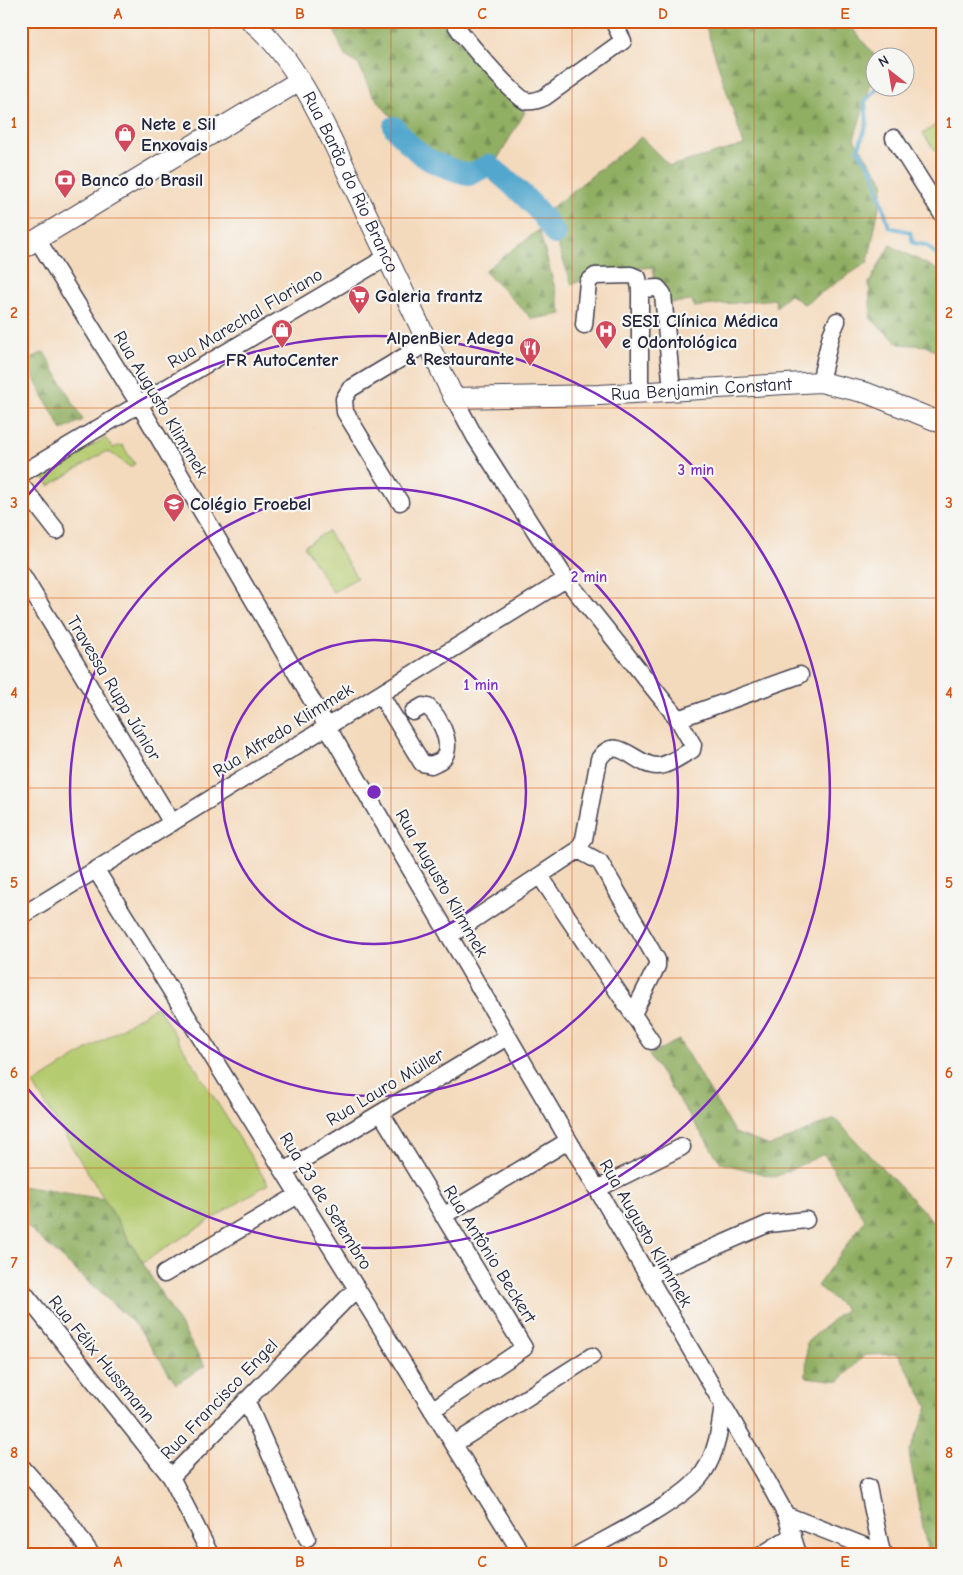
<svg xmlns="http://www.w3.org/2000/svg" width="963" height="1575" viewBox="0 0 963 1575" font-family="'Comic Neue',sans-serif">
<defs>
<pattern id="forest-firs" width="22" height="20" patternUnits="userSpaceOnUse" patternTransform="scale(1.25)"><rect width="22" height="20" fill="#90af62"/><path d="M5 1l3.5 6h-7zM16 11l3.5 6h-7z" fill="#758e52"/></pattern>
</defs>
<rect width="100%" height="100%" fill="#f6f6f2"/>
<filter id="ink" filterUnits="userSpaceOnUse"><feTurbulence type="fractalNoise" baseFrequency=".02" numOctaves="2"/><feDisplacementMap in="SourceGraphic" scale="10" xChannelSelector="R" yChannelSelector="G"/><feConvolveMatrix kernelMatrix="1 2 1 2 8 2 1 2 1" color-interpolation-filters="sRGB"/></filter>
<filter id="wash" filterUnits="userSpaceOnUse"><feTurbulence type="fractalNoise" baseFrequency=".0096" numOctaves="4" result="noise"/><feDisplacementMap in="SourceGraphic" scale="20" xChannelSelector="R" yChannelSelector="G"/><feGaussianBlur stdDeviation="1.12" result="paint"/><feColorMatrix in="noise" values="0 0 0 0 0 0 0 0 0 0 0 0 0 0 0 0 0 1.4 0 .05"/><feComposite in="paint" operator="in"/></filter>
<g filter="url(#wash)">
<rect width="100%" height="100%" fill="#f4dabd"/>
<path fill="url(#forest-firs)" stroke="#59684e" d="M330,21H441L525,112L498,158L486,156L470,165L436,156L387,112L371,92L359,65L345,56Z
M704,21H846L876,57L875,70L854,139L884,182L868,262L804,304L789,294L776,308L775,299L694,307L692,301L656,304L653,267L598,272L572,285L546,212L641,137L670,166L744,145Z
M539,230L562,314L532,319L484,271Z
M890,245L942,272V357L928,346L899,344L871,319L869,283Z
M44,352L83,420L62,430L36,383L27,360Z
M679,1040L735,1133L770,1146L835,1119L933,1221L942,1219V1554H928L909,1454L928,1406L898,1354L865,1355L839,1381L806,1377L807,1342L846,1309L817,1286L865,1220L824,1154L775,1177L721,1163L649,1055Z
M21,1186L104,1199L205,1366L176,1384L137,1326L21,1221Z"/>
<path fill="#b5cb6f" stroke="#6c7655" d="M942,120V159L923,134Z
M105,438L113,448L122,445L135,464L130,467L111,453L105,452L49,486L42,475Z
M328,531L357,578L333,592L304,546Z
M157,1006L268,1184L143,1262L33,1084Z"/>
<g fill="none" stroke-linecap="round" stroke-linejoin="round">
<path stroke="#52a7ce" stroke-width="4" d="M876,88L875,91L865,101L867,123L858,150L873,171L889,227L910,232L913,243L926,245L942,259"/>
<path stroke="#52a7ce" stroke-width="22" d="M394,127C420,159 431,163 469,175L489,165C514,186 538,206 555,234"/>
</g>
</g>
<g filter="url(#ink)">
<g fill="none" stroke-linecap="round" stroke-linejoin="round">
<g stroke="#423e4e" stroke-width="19">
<path id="minor" d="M454,21C458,33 515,97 526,101C533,102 539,100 545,97L623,41L613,21
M894,138L942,214
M37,239L139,404L768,1482L786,1515L798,1554
M584,325L588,282L595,276L631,275L638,278L640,289
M820,382L831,335L837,321
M640,392V289L658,288L663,294L672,390
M454,398L475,437L566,579L678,719L800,675
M21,474L387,257
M21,485L57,531
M400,502L345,412L344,399L350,389L427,343
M21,573L172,823
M380,694L422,763L431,765C435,763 442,761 444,757C453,743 439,716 428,707L423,706L413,712
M578,850L600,862L657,960V966L633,1014
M96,870L522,1554
M540,876L651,1041
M21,916L566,579
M449,936L578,850L584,839L599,759C617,732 635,766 657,766C668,766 682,755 692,750L693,745L678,719
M381,1113L524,1348L432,1410
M284,1171L507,1037
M597,1189L682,1147
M443,1216L568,1141
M164,1274L298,1195
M648,1276L768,1224L806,1220
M21,1289L171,1477
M246,1400L307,1538
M454,1444L592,1356
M21,1466L65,1516L91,1554
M868,1487L882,1553
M786,1515L885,1554
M210,1554L171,1477L357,1288
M579,1554C611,1536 684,1501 703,1473C717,1453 720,1428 723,1404
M763,1554L793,1535"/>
</g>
<g stroke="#423e4e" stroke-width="22">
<g id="major">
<path id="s1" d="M251,21C300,60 334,146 361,202C392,268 423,333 454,398L599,395L820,382L867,393L942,423"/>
<path d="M21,249L299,81"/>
</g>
</g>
<use href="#minor" stroke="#fff" stroke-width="16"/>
<use href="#major" stroke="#fff" stroke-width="20"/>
</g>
</g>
<path fill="none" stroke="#d45411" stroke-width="1" stroke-opacity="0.55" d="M209,21V1554M391,21V1554M572,21V1554M754,21V1554M21,218H942M21,408H942M21,598H942M21,788H942M21,978H942M21,1168H942M21,1358H942"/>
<g fill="none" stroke="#7b2cbf" stroke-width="2.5">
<circle cx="374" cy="792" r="152"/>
<circle cx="374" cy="792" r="304"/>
<path d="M22 502A456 456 0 1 1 22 1082"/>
</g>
<defs>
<g id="shop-pin" transform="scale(1.125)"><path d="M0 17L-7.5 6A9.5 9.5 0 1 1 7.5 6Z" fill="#d1495b" stroke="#f6f6f2"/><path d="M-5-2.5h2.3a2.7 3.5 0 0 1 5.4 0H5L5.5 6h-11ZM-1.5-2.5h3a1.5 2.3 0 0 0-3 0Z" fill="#fff"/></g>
<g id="bank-pin" transform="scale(1.125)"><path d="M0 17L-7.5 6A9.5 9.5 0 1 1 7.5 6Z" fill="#d1495b" stroke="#f6f6f2"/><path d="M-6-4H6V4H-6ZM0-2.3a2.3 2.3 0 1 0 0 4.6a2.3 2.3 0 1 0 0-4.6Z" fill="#fff"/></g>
<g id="supermarket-pin" transform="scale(1.125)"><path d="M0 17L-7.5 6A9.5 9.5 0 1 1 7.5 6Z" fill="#d1495b" stroke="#f6f6f2"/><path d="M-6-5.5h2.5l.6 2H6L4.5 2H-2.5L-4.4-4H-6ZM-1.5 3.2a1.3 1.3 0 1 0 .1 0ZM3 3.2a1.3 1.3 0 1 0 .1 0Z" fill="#fff"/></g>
<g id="hospital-pin" transform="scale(1.125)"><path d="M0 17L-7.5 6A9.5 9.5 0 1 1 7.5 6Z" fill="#d1495b" stroke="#f6f6f2"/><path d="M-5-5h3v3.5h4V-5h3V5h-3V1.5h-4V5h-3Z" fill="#fff"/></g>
<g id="restaurant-pin" transform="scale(1.125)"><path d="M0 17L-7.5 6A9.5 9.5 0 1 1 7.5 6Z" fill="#d1495b" stroke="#f6f6f2"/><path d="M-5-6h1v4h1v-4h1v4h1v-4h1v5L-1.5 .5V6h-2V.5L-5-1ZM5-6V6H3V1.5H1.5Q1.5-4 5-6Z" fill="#fff"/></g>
<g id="school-pin" transform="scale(1.125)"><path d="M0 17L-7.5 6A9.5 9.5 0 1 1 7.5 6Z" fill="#d1495b" stroke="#f6f6f2"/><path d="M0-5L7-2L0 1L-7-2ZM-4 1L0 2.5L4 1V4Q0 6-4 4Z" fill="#fff"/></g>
</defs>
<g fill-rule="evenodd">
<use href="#shop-pin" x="125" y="134"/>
<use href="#bank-pin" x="65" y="180"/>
<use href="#supermarket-pin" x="359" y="296"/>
<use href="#shop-pin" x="282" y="330"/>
<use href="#hospital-pin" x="606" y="331"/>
<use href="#restaurant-pin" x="530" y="348"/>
<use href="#school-pin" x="174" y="504"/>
</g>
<g text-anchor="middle" stroke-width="4.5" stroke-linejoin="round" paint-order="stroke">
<g font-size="18" font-weight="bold" fill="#22223b" stroke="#f6f6f2" text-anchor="start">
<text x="141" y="130">Nete e Sil<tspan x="141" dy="21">Enxovais</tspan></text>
<text x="81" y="186">Banco do Brasil</text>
<text x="375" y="302">Galeria frantz</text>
<text x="622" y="327">SESI Clínica Médica<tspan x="622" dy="21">e Odontológica</tspan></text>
<text x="514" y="344" text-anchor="end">AlpenBier Adega<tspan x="514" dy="21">&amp; Restaurante</tspan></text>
<text x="282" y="366" text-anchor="middle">FR AutoCenter</text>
<text x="190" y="510">Colégio Froebel</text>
</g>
<g font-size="18" fill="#22223b" stroke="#f6f6f2">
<text dy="6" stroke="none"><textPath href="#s1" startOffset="191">Rua Barão do Rio Branco</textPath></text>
<text transform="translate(245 318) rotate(-31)" y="6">Rua Marechal Floriano</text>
<text dy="6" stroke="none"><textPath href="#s1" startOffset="678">Rua Benjamin Constant</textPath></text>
<text transform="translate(161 404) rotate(59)" y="6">Rua Augusto Klimmek</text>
<text transform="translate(114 688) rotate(59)" y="6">Travessa Rupp Júnior</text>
<text transform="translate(283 730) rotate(-32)" y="6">Rua Alfredo Klimmek</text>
<text transform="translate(442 883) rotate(60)" y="6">Rua Augusto Klimmek</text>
<text transform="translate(385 1087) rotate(-31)" y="6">Rua Lauro Müller</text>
<text transform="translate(326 1201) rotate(58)" y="6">Rua 23 de Setembro</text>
<text transform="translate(646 1233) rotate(60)" y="6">Rua Augusto Klimmek</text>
<text transform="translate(490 1254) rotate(58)" y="6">Rua Antônio Beckert</text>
<text transform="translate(102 1359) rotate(51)" y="6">Rua Félix Hussmann</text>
<text transform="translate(219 1399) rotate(-46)" y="6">Rua Francisco Engel</text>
</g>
</g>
<circle cx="374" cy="792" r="8" fill="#7b2cbf" stroke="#f6f6f2" stroke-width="2.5"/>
<g font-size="15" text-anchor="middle" font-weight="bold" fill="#7b2cbf" stroke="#f6f6f2" stroke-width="4.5" stroke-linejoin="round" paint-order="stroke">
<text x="696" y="475">3 min</text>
<text x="589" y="582">2 min</text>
<text x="481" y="690">1 min</text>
</g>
<rect width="963" height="1575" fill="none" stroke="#f6f6f2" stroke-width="55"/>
<g transform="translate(890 72) rotate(329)"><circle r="24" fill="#f6f6f2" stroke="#a1a1a9"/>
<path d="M0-4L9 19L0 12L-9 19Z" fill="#d1495b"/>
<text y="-8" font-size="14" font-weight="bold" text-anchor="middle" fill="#22223b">N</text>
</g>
<rect x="28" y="28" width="908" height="1520" fill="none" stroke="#d45411" stroke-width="2"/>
<g font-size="16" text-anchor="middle" font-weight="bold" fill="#d45411">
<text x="118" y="19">A</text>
<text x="300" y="19">B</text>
<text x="482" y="19">C</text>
<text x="663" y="19">D</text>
<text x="845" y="19">E</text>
<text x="14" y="128">1</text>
<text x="949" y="128">1</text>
<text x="14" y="318">2</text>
<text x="949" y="318">2</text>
<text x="14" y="508">3</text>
<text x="949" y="508">3</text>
<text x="14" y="698">4</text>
<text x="949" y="698">4</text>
<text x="14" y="888">5</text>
<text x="949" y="888">5</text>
<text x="14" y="1078">6</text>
<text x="949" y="1078">6</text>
<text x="14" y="1268">7</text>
<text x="949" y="1268">7</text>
<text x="14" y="1458">8</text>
<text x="949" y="1458">8</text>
<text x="118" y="1567">A</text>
<text x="300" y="1567">B</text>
<text x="482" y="1567">C</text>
<text x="663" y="1567">D</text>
<text x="845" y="1567">E</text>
</g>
</svg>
